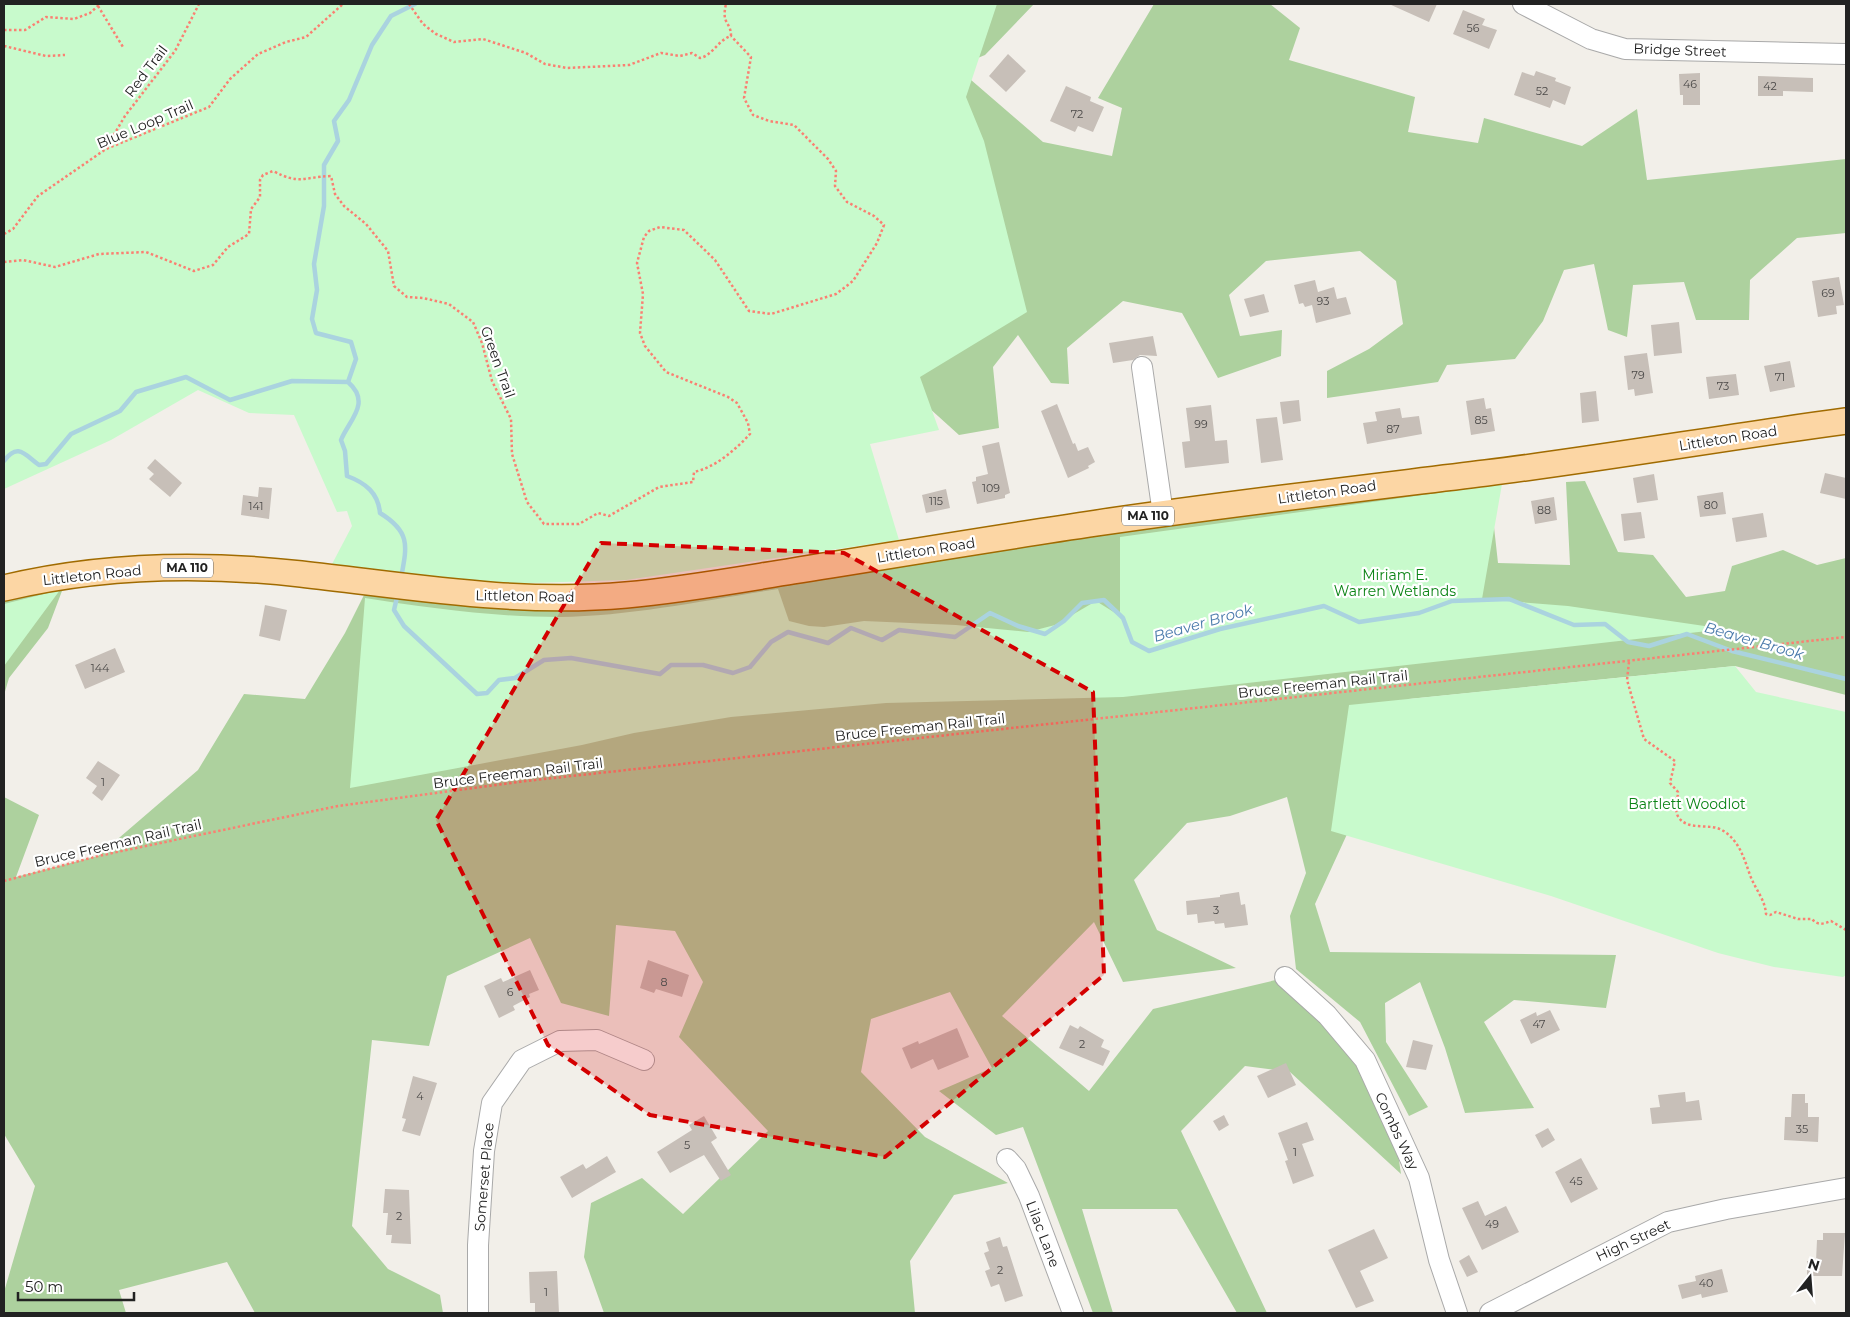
<svg xmlns="http://www.w3.org/2000/svg" width="1850" height="1317" viewBox="0 0 1850 1317" font-family="Montserrat,sans-serif">
<rect width="100%" height="100%" fill="#f2efe9"/>
<path fill="#add19e" d="M955,4H1034L985,55L956,67L1043,142L1112,156L1122,108L1098,98L1154,4H1270L1300,28L1289,60L1415,97L1408,132L1478,143L1484,118L1582,146L1637,109L1647,180L1846,159V233L1797,238L1750,280L1749,320H1696L1684,282L1633,285L1627,337L1608,330L1594,264L1564,270L1543,321L1515,359L1447,365L1438,382L1327,398V371L1369,349L1403,324L1396,281L1360,251L1266,261L1229,295L1240,336L1282,330L1281,356L1218,378L1182,313L1123,301L1067,348L1069,384L1051,383L1018,335L993,367L999,428L959,435L928,407H890Z
M1488,473L1498,563L1570,565L1566,482L1585,481L1618,552L1653,555L1686,597L1725,591L1732,566L1783,550L1817,565L1846,558V695L1735,666L1409,699L1315,904L1330,952L1616,955L1606,1008L1514,1000L1484,1022L1534,1108L1465,1113L1445,1048L1420,982L1385,1003L1386,1042L1428,1107L1409,1116L1360,1022L1296,969L1290,916L1306,873L1287,797L1230,816L1187,823L1134,880L1157,930L1236,968L1123,982L1094,922L1002,1016L1089,1091L1153,1009L1280,979L1327,1015L1394,1127L1401,1174L1290,1072L1245,1066L1181,1131L1267,1313H1237L1177,1209H1082L1113,1313H1093L1023,1127L996,1135L939,1091L992,1068L950,992L871,1019L861,1072L925,1137L1008,1183L954,1195L910,1261L915,1313H604L584,1257L591,1203L642,1178L683,1214L768,1131L679,1037L703,982L675,931L616,925L609,1016L561,1003L530,938L447,976L429,1046L372,1040L352,1226L388,1269L440,1295L443,1313H255L227,1262L119,1290L126,1313H4V1292L35,1186L4,1134V797L39,815L16,877L98,856L198,770L244,694L305,699L345,633L370,583L538,598Z
M68,575L48,628L9,678L4,695V588Z"/>
<path fill="#c8facc" d="M4,4H997L966,97L984,141L1027,312L920,377L939,430L870,444L899,540L626,580L497,584L331,566L352,526L347,511L337,512L294,415L249,413L198,390L111,440L4,489Z
M1502,484L1482,599L1568,606L1725,629L1123,697L886,703L731,717L634,733L582,745L350,788L365,598C428,608 495,617 559,617C632,616 706,600 778,589L789,621L809,626L824,627L864,621L956,625L1028,632L1055,625L1096,601L1120,616V537Z
M60,590L4,666V604Z
M1735,666L1756,692L1846,712V975L1843,977L1774,967L1718,953L1551,896L1331,831L1349,705Z"/>
<g fill="none" stroke-linecap="round" stroke-linejoin="round">
<path stroke="#aad3df" stroke-width="4.5" d="M348,382L356,359L351,342L316,333L312,319L317,290L314,264L324,206V165L338,141L334,121L349,100L372,45L391,16L415,4
M4,461C18,442 25,455 39,465L46,464L71,434L120,411L136,392L186,377L230,400L292,381L348,382C372,403 349,420 341,440L345,451L347,476C366,483 378,493 380,513C411,532 407,546 401,578
M398,593L394,610L404,626L477,694L487,693L499,680L515,678L544,660L571,658L660,674L671,665H703L733,673L750,667L771,642L788,632L828,643L851,628L882,640L899,630L955,637L990,613L1018,626L1045,634L1064,621L1082,603L1104,600L1123,618L1132,642L1149,651L1220,629L1324,606L1359,622L1419,613L1452,601L1509,599L1574,625L1605,624L1628,642L1649,646L1687,634L1732,651L1846,679"/>
</g>
<path fill="#c7bfb8" d="M1389,4H1437L1429,22Z
M1463,10L1485,19L1482,25L1497,30L1489,49L1453,34Z
M1008,54L1026,71L1006,92L989,76Z
M1536,71L1556,78L1555,81L1571,87L1565,105L1553,100L1550,108L1514,95L1522,72L1534,76Z
M1700,73V105H1683V95H1680L1679,74Z
M1758,76L1813,78V92L1783,91V96H1758Z
M1066,86L1091,97L1090,101L1104,107L1093,132L1078,126L1075,132L1050,121Z
M1839,277L1844,305L1836,306L1837,314L1818,317L1812,281Z
M1315,280L1318,292L1334,287L1337,299L1346,297L1351,314L1316,323L1312,305L1305,307L1303,303L1299,304L1294,285Z
M1264,294L1269,312L1250,317L1244,299Z
M1679,322L1682,353L1654,356L1651,325Z
M1153,336L1157,356L1140,355L1133,360L1113,363L1109,343Z
M1647,353L1653,393L1635,396L1634,389L1628,390L1624,356Z
M1790,361L1795,387L1770,392L1764,366Z
M1736,374L1739,395L1709,399L1706,377Z
M1596,391L1599,421L1582,423L1580,393Z
M1484,398L1486,409L1491,408L1495,431L1471,435L1466,401Z
M1299,400L1301,421L1283,424L1280,402Z
M1057,404L1073,444L1075,443L1078,451L1088,447L1095,462L1088,466L1089,468L1068,478L1041,411Z
M1211,405L1215,441L1227,440L1229,463L1185,468L1182,442L1190,441L1186,408Z
M1400,408L1402,418L1419,416L1422,434L1367,444L1363,423L1377,421L1375,412Z
M1277,417L1283,460L1261,463L1256,419Z
M999,442L1010,493L1005,495V498L977,504L972,482L976,481V477L988,474L982,446Z
M155,459L182,483L170,497L149,479L154,474L147,468Z
M1825,473L1846,478V499L1820,493Z
M1654,474L1658,500L1637,503L1633,478Z
M259,487L272,488L269,519L241,515L243,495L258,497Z
M946,489L950,508L926,513L922,495Z
M1723,492L1726,514L1700,517L1697,496Z
M1554,497L1557,520L1535,524L1531,501Z
M1641,512L1645,538L1624,541L1621,514Z
M1763,513L1767,537L1736,542L1732,518Z
M265,605L287,610L280,641L259,636Z
M115,648L125,672L85,689L75,665Z
M98,761L120,775L102,801L92,793L97,786L86,778Z
M1239,892L1241,905L1245,904L1248,925L1225,928L1224,923L1215,924L1214,921L1198,923L1197,914L1187,915L1186,901L1220,897V895Z
M648,960L689,975L682,997L656,989L654,993L640,988Z
M530,970L539,990L529,994L530,997L513,1006L515,1010L499,1018L484,986L501,978L503,982Z
M1550,1010L1560,1030L1531,1044L1520,1020L1536,1012L1537,1016Z
M1070,1025L1078,1029L1080,1026L1104,1040L1101,1047L1110,1051L1103,1066L1059,1048Z
M957,1028L969,1057L938,1070L933,1059L911,1069L902,1048L918,1041L919,1044Z
M1413,1040L1433,1045L1426,1070L1406,1067Z
M1286,1063L1296,1085L1268,1098L1257,1076Z
M413,1076L437,1083L420,1136L402,1131L406,1119L402,1118Z
M1685,1092L1686,1102L1699,1100L1702,1120L1652,1124L1650,1108L1660,1107L1658,1095Z
M1792,1094H1805V1103H1808V1117H1819L1818,1142L1784,1140L1785,1117H1791Z
M1224,1115L1229,1125L1219,1131L1213,1121Z
M704,1116L717,1138L711,1142L731,1175L721,1181L704,1155L670,1173L657,1152L692,1130L689,1125Z
M1307,1122L1314,1140L1302,1144L1314,1176L1293,1184L1285,1161L1288,1160L1278,1133Z
M1548,1128L1555,1140L1542,1148L1535,1135Z
M607,1156L616,1172L572,1198L560,1177L583,1164L586,1169Z
M1581,1158L1598,1189L1571,1203L1555,1172Z
M385,1189L409,1190L411,1244L391,1243L392,1235H386L388,1213H383Z
M1478,1201L1485,1216L1506,1206L1519,1232L1482,1250L1462,1208Z
M1374,1229L1388,1258L1360,1271L1374,1301L1356,1308L1328,1250Z
M1823,1233H1845L1842,1276H1807V1261H1816L1817,1240H1823Z
M1000,1237L1003,1247L1007,1246L1023,1296L1005,1302L999,1284L991,1287L985,1271L990,1269L984,1253L989,1251L986,1242Z
M1469,1255L1478,1272L1467,1277L1459,1261Z
M1722,1269L1728,1292L1702,1298L1701,1294L1682,1299L1678,1285L1696,1281L1695,1276Z
M557,1271L559,1313H535V1303H530L529,1272Z"/>
<g fill="none" stroke-linecap="round" stroke-linejoin="round">
<g stroke="#a9a9a9" stroke-width="22">
<path id="minor" d="M1523,4L1591,39L1625,49L1846,54
M1142,367L1163,514
M1285,977L1327,1015L1365,1060L1419,1178L1439,1260L1457,1313
M1007,1159L1016,1169L1029,1196L1073,1313
M478,1313V1245L484,1151L492,1103L522,1060L560,1041L597,1040L644,1060
M1490,1313L1668,1222L1726,1209L1846,1188"/>
</g>
<g stroke="#a06b00" stroke-width="28">
<path id="major" d="M4,588C100,565 203,563 301,574C410,586 516,605 626,595C682,590 737,580 793,571C894,555 995,538 1097,523C1226,504 1356,489 1486,473C1606,458 1726,437 1846,421"/>
</g>
<path stroke="#fa8072" stroke-width="2.5" stroke-dasharray="2.5 2.5" stroke-linecap="butt" d="M409,4L423,24L436,34L454,42L483,39L526,53L545,64L567,68L629,65L661,53L680,56L692,53L700,58C712,56 718,40 731,36C731,21 721,25 726,4
M98,6L123,47
M4,30H25L46,17L74,19L90,13L100,4
M4,46L46,56L65,55
M106,148L125,116L175,51L199,4
M4,234L13,229L38,196L106,149L209,107L230,79L258,54L286,42L306,37L343,4
M4,262L23,260L55,267L99,254L146,252L194,271L213,265L228,247L249,234L251,209L260,197V180L263,175L273,171C300,185 303,177 331,176L335,194L344,206L366,224L388,251L394,286L407,297L423,298L449,304L473,322L482,343L492,381L511,419L512,454L527,502L544,524H579L598,513L609,516L659,487L693,482L694,472C716,467 735,450 750,434L748,423L737,403L728,397L666,372L645,346L640,333L643,294L637,263L644,237L649,231L660,227L684,230L715,260L749,311L771,314L836,294L853,281L877,243L884,225L874,216L847,202L835,186L836,171L828,159L794,125L769,121L753,115L744,98L751,57L731,36
M1629,662L1627,680L1644,739L1675,761L1670,783L1678,792C1678,801 1673,809 1679,818C1689,831 1710,823 1722,830C1739,840 1744,858 1750,875C1755,889 1765,899 1766,914L1770,915L1776,912L1798,919H1812C1818,926 1823,924 1831,921L1846,930
M4,881L98,856L338,806L526,781L1846,637"/>
<use href="#minor" stroke="#fff" stroke-width="20"/>
<use href="#major" stroke="#fcd6a4" stroke-width="25"/>
</g>
<path fill="#d40000" fill-opacity="0.2" stroke="#d40000" stroke-width="4" stroke-dasharray="10 6" stroke-linejoin="round" d="M601,543L844,553L1093,692L1104,975L885,1157L650,1115L548,1045L436,820Z"/>
<g text-anchor="middle" stroke-width="4.5" stroke-linejoin="round" paint-order="stroke">
<g font-size="11" fill="#4b4948">
<text x="1473" y="32">56</text>
<text x="1690" y="88">46</text>
<text x="1770" y="90">42</text>
<text x="1542" y="95">52</text>
<text x="1077" y="118">72</text>
<text x="1828" y="297">69</text>
<text x="1323" y="305">93</text>
<text x="1638" y="379">79</text>
<text x="1780" y="381">71</text>
<text x="1723" y="390">73</text>
<text x="1481" y="424">85</text>
<text x="1201" y="428">99</text>
<text x="1393" y="433">87</text>
<text x="991" y="492">109</text>
<text x="936" y="505">115</text>
<text x="1711" y="509">80</text>
<text x="256" y="510">141</text>
<text x="1544" y="514">88</text>
<text x="100" y="672">144</text>
<text x="103" y="786">1</text>
<text x="1216" y="914">3</text>
<text x="664" y="986">8</text>
<text x="510" y="996">6</text>
<text x="1539" y="1028">47</text>
<text x="1082" y="1048">2</text>
<text x="420" y="1100">4</text>
<text x="1802" y="1133">35</text>
<text x="687" y="1149">5</text>
<text x="1295" y="1156">1</text>
<text x="1576" y="1185">45</text>
<text x="399" y="1220">2</text>
<text x="1492" y="1228">49</text>
<text x="1000" y="1274">2</text>
<text x="1706" y="1287">40</text>
<text x="546" y="1296">1</text>
</g>
<g fill="#fff" stroke="#646464" stroke-width="1">
<rect x="1122" y="506.5" width="52" height="19" rx="4"/>
<rect x="161" y="558.5" width="52" height="19" rx="4"/>
</g>
<g font-size="12" font-weight="bold" fill="#222">
<text x="1148" y="520">MA 110</text>
<text x="187" y="572">MA 110</text>
</g>
<g font-size="14" fill="#222" stroke="#fff">
<text transform="translate(1680 50) rotate(2)" y="5">Bridge Street</text>
<text transform="translate(146 71) rotate(-53)" y="5">Red Trail</text>
<text transform="translate(145 124) rotate(-23)" y="5">Blue Loop Trail</text>
<text transform="translate(498 362) rotate(70)" y="5">Green Trail</text>
<text transform="translate(1728 438) rotate(-9)" y="5">Littleton Road</text>
<text transform="translate(1327 492) rotate(-8)" y="5">Littleton Road</text>
<text transform="translate(926 550) rotate(-9)" y="5">Littleton Road</text>
<text transform="translate(92 575) rotate(-6)" y="5">Littleton Road</text>
<text transform="translate(525 596) rotate(1)" y="5">Littleton Road</text>
<text transform="translate(1323 684) rotate(-6)" y="5">Bruce Freeman Rail Trail</text>
<text transform="translate(920 727) rotate(-6)" y="5">Bruce Freeman Rail Trail</text>
<text transform="translate(518 773) rotate(-7)" y="5">Bruce Freeman Rail Trail</text>
<text transform="translate(118 843) rotate(-13)" y="5">Bruce Freeman Rail Trail</text>
<text transform="translate(1397 1131) rotate(65)" y="5">Combs Way</text>
<text transform="translate(484 1177) rotate(-85)" y="5">Somerset Place</text>
<text transform="translate(1043 1234) rotate(69)" y="5">Lilac Lane</text>
<text transform="translate(1633 1240) rotate(-25)" y="5">High Street</text>
</g>
<g font-size="14" fill="#0c8416" stroke="#fff">
<text x="1395" y="580">Miriam E.<tspan x="1395" dy="16">Warren Wetlands</tspan></text>
<text x="1687" y="809">Bartlett Woodlot</text>
</g>
<g font-size="15" font-style="italic" fill="#4a7aab" stroke="#fff">
<text transform="translate(1203 623) rotate(-16)" y="5">Beaver Brook</text>
<text transform="translate(1754 641) rotate(16)" y="5">Beaver Brook</text>
</g>
</g>
<rect width="1850" height="1317" fill="none" stroke="#222222" stroke-width="10"/>
<g transform="translate(1810 1277) rotate(17)" stroke="#ffffff" stroke-width="4" paint-order="stroke">
<path d="M0-4L9 19L0 12L-9 19Z" fill="#222222"/>
<text y="-8" font-size="14" font-weight="bold" text-anchor="middle" fill="#222222">N</text>
</g>
<path d="M18 1292v8h116v-8" fill="none" stroke="#222222" stroke-width="2.5"/>
<text x="25" y="1292" font-size="15" fill="#222222" stroke="#ffffff" stroke-width="4" paint-order="stroke">50 m</text>
</svg>
